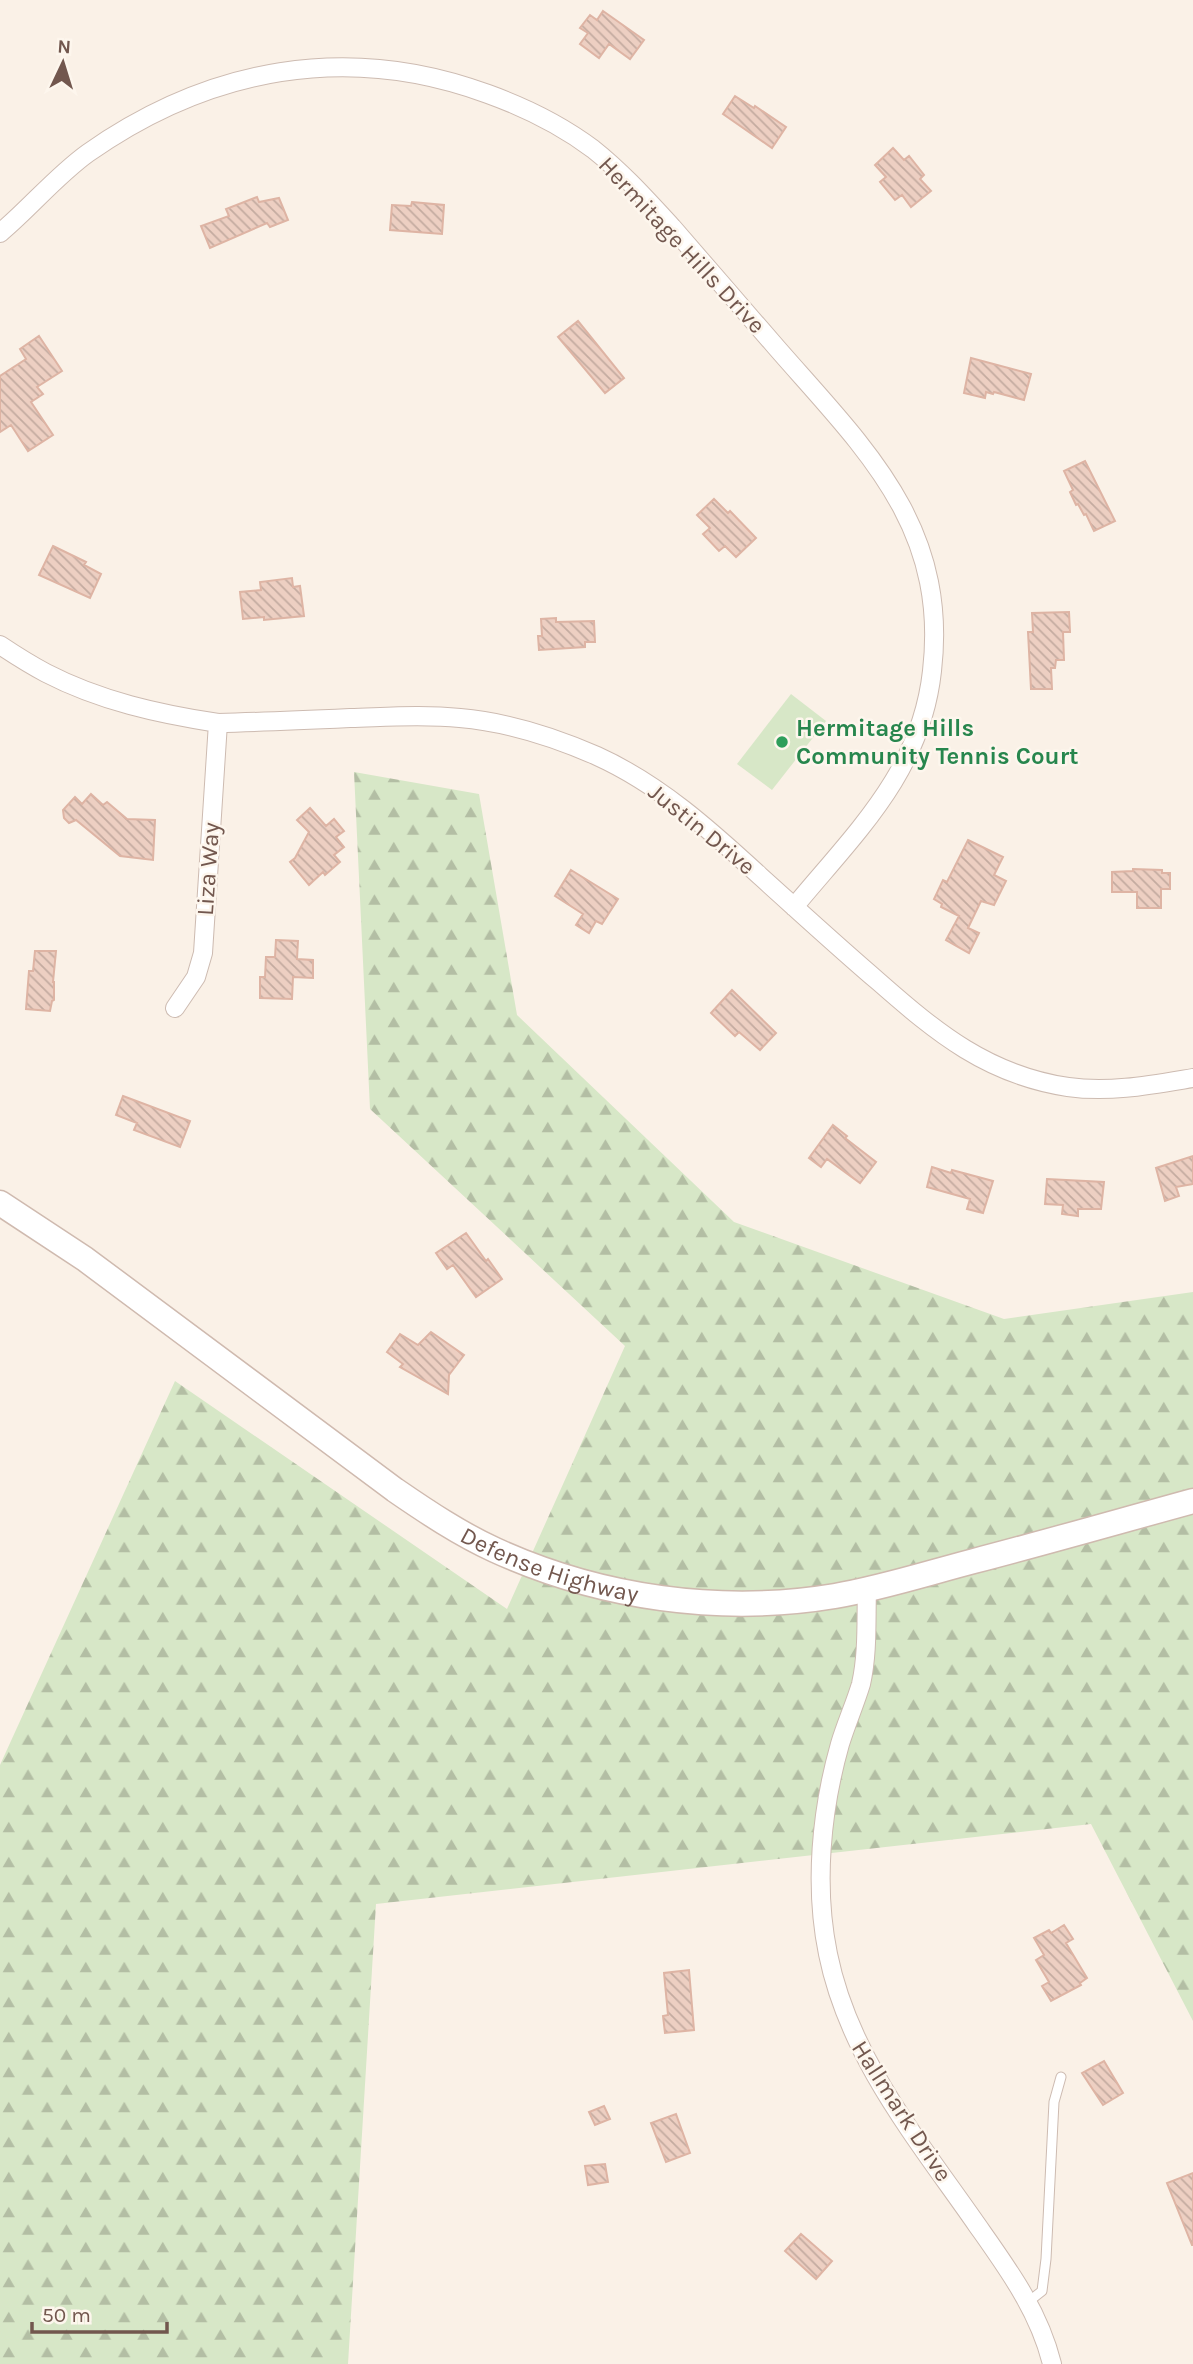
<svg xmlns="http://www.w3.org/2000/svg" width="1193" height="2364" viewBox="0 0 1193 2364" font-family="Karla,sans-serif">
<defs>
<pattern id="forest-firs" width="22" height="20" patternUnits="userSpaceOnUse" patternTransform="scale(1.75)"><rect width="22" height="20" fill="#d7e7c7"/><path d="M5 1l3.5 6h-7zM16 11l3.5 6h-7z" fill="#b3bea4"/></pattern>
<pattern id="building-back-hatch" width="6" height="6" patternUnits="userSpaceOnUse" patternTransform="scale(1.75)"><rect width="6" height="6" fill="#edcfc2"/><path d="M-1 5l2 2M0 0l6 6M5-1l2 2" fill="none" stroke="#c4aba0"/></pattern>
</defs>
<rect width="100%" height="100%" fill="#faf1e7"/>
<path fill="url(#forest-firs)" d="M354,772L479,794L517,1015L734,1222L1004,1319L1193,1292V2021L1091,1824L376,1904L348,2364H0V1765L175,1381L507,1609L625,1346L370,1109Z"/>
<path fill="#d7e7c7" d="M791,694L826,721L772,790L737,764Z"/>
<path fill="url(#building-back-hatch)" stroke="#deb4a4" stroke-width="2" d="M603,11L644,40L630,59L609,44L599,58L580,44L588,33L580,28L590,15L597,20Z
M735,96L754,108L755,106L786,127L772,148L723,114Z
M893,148L904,160L909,156L924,175L920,179L931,191L911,207L902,195L895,200L880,182L886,177L875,165Z
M257,197L259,202L279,198L288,220L270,227L267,223L210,248L201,226L229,216L226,209Z
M412,202L444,205L442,234L390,230L392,205L411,206Z
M578,321L624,378L605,393L558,337Z
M39,336L62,371L37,387L43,394L31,402L53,435L28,451L11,425L0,432V376L26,359L20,349Z
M971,358L1031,374L1024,400L994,392L993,394L986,392L985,398L964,393Z
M1085,461L1115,521L1094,531L1086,514L1084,515L1078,504L1076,505L1070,492L1073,490L1064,471Z
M714,499L728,513L730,511L756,538L736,557L725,546L719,551L703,534L710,528L697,515Z
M53,546L86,562L84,565L101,574L90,598L39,575Z
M292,578L293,587L300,586L304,616L264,620V617L243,619L240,592L261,590L260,582Z
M1069,612L1070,632H1063L1064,660H1056L1055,668H1051L1052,689H1031L1028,632H1033L1032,613Z
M556,618V622L594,621L595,642H585V647L539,650L538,636H542L541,619Z
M91,794L103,805L107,802L127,819L155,820L153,860L120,856L76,820L69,823L64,818L63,810L75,797L82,804Z
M310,808L326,826L334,819L344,831L336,837L344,847L334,855L340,862L325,875L323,872L309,885L290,862L295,858L309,832L297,820Z
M968,840L1003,857L994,875L1006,881L994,905L981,901L968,928L979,933L969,953L946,940L959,916L941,907L942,904L934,899L943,880L947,882Z
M1133,869L1162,870V873H1170V889H1161V908H1137V892H1112V872L1133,871Z
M571,870L618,899L602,924L596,921L589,933L576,925L583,914L555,896Z
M276,940L298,941L297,959L313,960V978L293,977L292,999L260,998V977H265L266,957H275Z
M35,951H56L53,982H54V1000L52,1001L50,1011L26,1009L29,971H33Z
M732,990L776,1033L760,1050L739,1032L735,1036L711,1013Z
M123,1096L190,1121L180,1147L134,1130L137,1123L116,1115Z
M833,1125L847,1136L845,1138L876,1162L860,1183L827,1159L821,1167L809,1158Z
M1193,1156V1184L1176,1187L1179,1196L1165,1201L1156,1168Z
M932,1167L951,1173L952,1170L993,1181L983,1213L967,1209L970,1199L927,1187Z
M1047,1179L1104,1182L1101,1209H1078V1216L1062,1214L1063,1205L1045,1204Z
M466,1233L486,1261L488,1259L502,1279L476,1297L453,1265L447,1269L436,1253Z
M431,1332L464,1355L449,1375L448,1394L400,1367L403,1364L387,1352L400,1334L418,1345Z
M1064,1925L1073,1939L1066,1943L1087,1978L1080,1983L1081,1985L1051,2001L1042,1986L1049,1982L1036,1960L1044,1955L1034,1938L1049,1930L1051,1933Z
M689,1970L694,2030L665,2033L663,2016L668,2015L664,1973Z
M1104,2061L1123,2093L1103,2105L1082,2073Z
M604,2106L610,2119L595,2125L589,2112Z
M676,2114L690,2153L666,2162L651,2123Z
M605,2164L608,2182L588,2185L585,2166Z
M1193,2173V2245H1192L1167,2183Z
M801,2234L832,2261L816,2279L785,2251Z"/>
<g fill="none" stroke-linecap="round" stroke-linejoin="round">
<g stroke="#cdbbb1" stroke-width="11">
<path id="lane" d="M1028,2302L1042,2291L1046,2259L1054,2102L1061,2077"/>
</g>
<g stroke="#cdbbb1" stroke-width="20">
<path id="street" d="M0,233C30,208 56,176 88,153C209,68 347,42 488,94C524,107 561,125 593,149C622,172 647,200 672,227C707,267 741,307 776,347C863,447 949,525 932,671C921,772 856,832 794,907
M0,645C15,655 31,665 46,673C100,701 159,714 218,723C262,722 306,720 350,718C386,717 423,714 460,718C506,722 554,737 597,756C659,784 710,830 760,876C799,911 838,947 879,982C937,1033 988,1075 1068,1087C1110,1093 1151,1085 1193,1078
M175,1008L196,977L203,953L218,723
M867,1589C866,1620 868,1653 861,1684C855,1704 846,1724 840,1744C821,1811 814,1886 828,1954C849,2058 918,2140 977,2225C1008,2269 1039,2311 1052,2364"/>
</g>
<g stroke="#cfbaaf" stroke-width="27">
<g id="secondary">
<path id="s1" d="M0,1203L85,1259L395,1490C427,1512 460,1534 495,1550C600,1598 721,1615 835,1596C882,1588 928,1573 974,1561C1047,1542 1120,1521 1193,1501"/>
</g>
</g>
<use href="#lane" stroke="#fff" stroke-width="9"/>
<use href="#street" stroke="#fff" stroke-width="18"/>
<use href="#secondary" stroke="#fff" stroke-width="24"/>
</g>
<circle fill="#2e9e5b" stroke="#fdf6ed" stroke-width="2.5" cx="782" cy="742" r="7"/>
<g text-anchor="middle" stroke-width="5" stroke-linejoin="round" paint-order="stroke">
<g font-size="24" fill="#72574e" stroke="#fdf6ed">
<text transform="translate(682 245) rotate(47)" y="8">Hermitage Hills Drive</text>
<text transform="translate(702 829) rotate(39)" y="8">Justin Drive</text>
<text transform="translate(208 869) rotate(-86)" y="8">Liza Way</text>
<text dy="8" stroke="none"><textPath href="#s1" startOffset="662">Defense Highway</textPath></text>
<text transform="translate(902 2111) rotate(57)" y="8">Hallmark Drive</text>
</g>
<g font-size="24" font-weight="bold" fill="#27864d" stroke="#fdf6ed" text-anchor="start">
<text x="796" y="736">Hermitage Hills<tspan x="796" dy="28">Community Tennis Court</tspan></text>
</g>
</g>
<g transform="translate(63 63) rotate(4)" stroke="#fdf6ed" stroke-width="5" paint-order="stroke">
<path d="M0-5L12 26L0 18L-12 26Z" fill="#72574e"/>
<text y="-10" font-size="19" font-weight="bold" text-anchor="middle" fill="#72574e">N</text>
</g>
<path d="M32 2322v10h135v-10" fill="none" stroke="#72574e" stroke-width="3.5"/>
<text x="42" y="2322" font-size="21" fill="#72574e" stroke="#fdf6ed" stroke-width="5" paint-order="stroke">50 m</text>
</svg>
